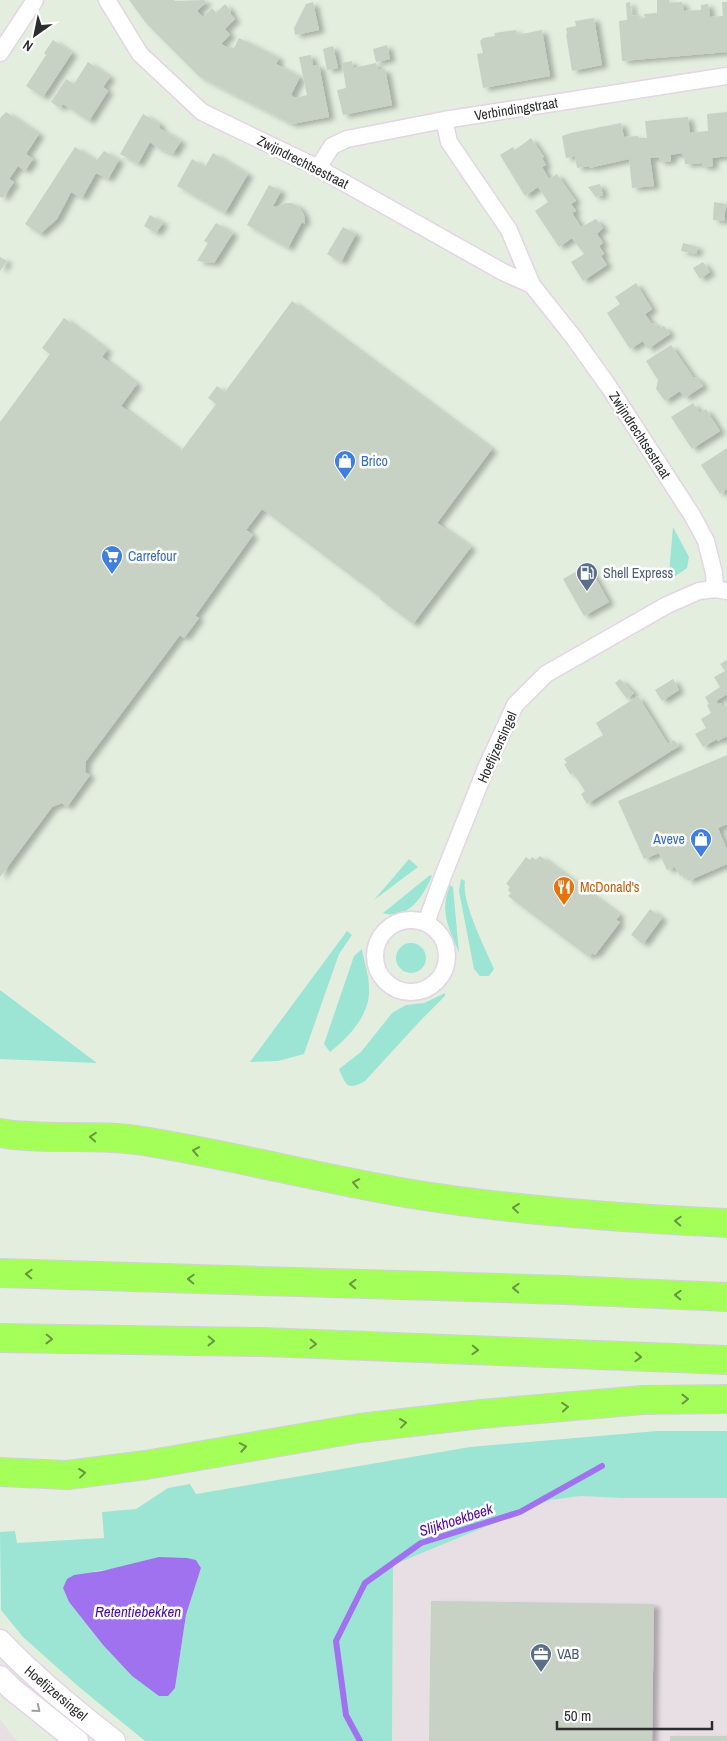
<svg xmlns="http://www.w3.org/2000/svg" width="727" height="1741" viewBox="0 0 727 1741" font-family="'Archivo Narrow',sans-serif">
<defs>
<filter id="shadow"><feDropShadow dx="5.5" dy="3" stdDeviation="2.5" flood-color="#0004"/></filter>
</defs>
<rect width="100%" height="100%" fill="#e4eedf"/>
<path fill="#e7dfe4" d="M581,1496L622,1498H727V1741H392L393,1565L550,1500Z
M0,1719L11,1734L17,1741H0Z"/>
<path fill="#9ce5d4" fill-rule="evenodd" d="M673,527L689,557L687,568L674,577H670L669,573Z
M409,859L418,867L374,900Z
M430,875L432,876C424,895 408,921 383,913Z
M461,879L465,881C461,901 485,948 494,969L489,976H480L474,969L459,891Z
M450,885L453,887L459,953C449,928 439,912 450,885Z
M347,931L352,935L339,954L304,1054L278,1061L250,1062Z
M396 958a15 15 0 1 1 30 0a15 15 0 1 1-30 0Z
M362,949C364,962 369,975 369,988C371,1014 349,1037 330,1052L324,1044L354,956Z
M0,990L97,1063L0,1059Z
M445,993V996L421,1020L365,1081C348,1091 346,1086 339,1069L361,1052L392,1013L406,1005L424,1003Z
M657,1431H727V1498H622L581,1496L550,1500L393,1565L392,1741H145L79,1687L23,1637L1,1610L0,1532L15,1531L17,1543L104,1538L102,1512L136,1509L168,1488L190,1484L196,1494L470,1447ZM196,1560L201,1568L186,1615L175,1688L132,1676L103,1645L69,1602L63,1588L96,1571Z"/>
<path fill="#a172f0" d="M159,1557L187,1558L196,1560L201,1568L186,1615L175,1688L168,1696H159L132,1676L103,1645L69,1602L63,1588L67,1579L74,1575L102,1571Z"/>
<g fill="none" stroke-linecap="round" stroke-linejoin="round">
<path stroke="#a172f0" stroke-width="6" d="M360,1741L346,1715L336,1641L365,1583L421,1543L520,1512L602,1466"/>
</g>
<path fill="#c7d1c4" filter="url(#shadow)" d="M129,0H174L175,1L204,0L206,2L197,11L203,17L212,8L216,13L225,4L231,11L230,13L235,19L225,29L230,35L221,44L230,49L231,47L234,48L239,38L279,58L276,64L300,77L291,95L295,98L307,95L299,57L311,55L313,66L319,65L329,117L292,124L200,77L146,23Z
M657,0H669V3L682,2L684,11L701,10V5L708,4L710,17L723,16L722,2H727V52L622,61L619,21L627,20L626,3L630,2L632,16L639,15V19L645,18L644,14L657,13Z
M313,2L319,30L295,35L294,28L306,4Z
M594,18L602,65L572,71L566,34H567L566,28L576,26L575,21Z
M516,30L517,35L542,30L550,76L483,88L477,54L483,53L480,41L483,38L495,36L494,33Z
M53,40L72,53L43,97L26,86L46,55L44,53Z
M387,45L390,59L376,62L373,49Z
M333,46L338,68L327,70L323,49Z
M352,61L353,68L376,63L378,70L385,69L392,105L343,115L337,90L346,88L342,63Z
M88,62L110,77L103,87L108,91L89,121L63,104L60,108L51,102L66,79L74,84Z
M6,112L39,134L26,154L33,159L25,171L18,166L9,179L14,182L3,198L0,197V118Z
M727,112V156L712,158L713,166L702,167V163L685,164L684,156L681,153L671,155V161L659,162V157L650,158L654,186L632,188L629,159L589,168V166L577,168L575,156L566,158L562,136L571,133L621,123L624,137L638,136V138H647L645,121L688,117L690,133L708,131L707,114Z
M143,114L160,124L159,128L181,141L173,154L158,148L150,142L138,164L120,154Z
M531,138L544,157L542,158L546,165L542,167L549,179L557,174L576,201L571,204L576,211L572,213L581,227L596,219L603,228L597,234L603,243L599,246L604,254L601,256L607,265L583,281L571,262L584,254L572,238L559,247L535,211L548,202L543,194L538,187L525,196L500,155L513,147L515,150Z
M75,147L96,161L104,151L119,160L108,179L96,173L82,198L71,192L57,219L40,234L25,224Z
M213,153L248,174L225,213L177,186L192,159L205,167Z
M600,184L603,195L596,197L588,187Z
M269,185L281,191L273,206L276,207L285,203H292L299,207L304,215L305,224L302,222L288,248L247,225Z
M714,202L726,204L724,221L713,220Z
M150,215L163,223L156,233L144,226Z
M216,223L233,233L214,263L197,261L208,243L204,241Z
M343,227L356,234L341,262L327,254Z
M683,243L698,247L696,254L681,251Z
M0,257L7,261L0,271Z
M703,262L710,272L700,279L693,268Z
M636,283L652,309L645,314L651,323L655,324L659,329L664,326L670,334L648,349L643,341L630,349L607,313L620,304L615,297Z
M292,301L492,449L437,523L471,547L413,624L380,599L381,598L262,509L246,530L253,535L195,616L199,618L184,638L180,635L86,761L85,772L90,775L67,807L62,803L52,807L0,877V422L50,354L42,348L64,318L107,350L102,357L137,384L121,406L181,451L216,404L208,398L217,386L225,392Z
M671,345L693,377L697,378L703,386L685,398L680,391L665,401L656,389L658,380L646,361Z
M693,403L700,413L706,409L720,431L692,449L671,417Z
M727,448V489L720,494L701,465Z
M588,565L609,602L584,616L563,579Z
M727,660V694L716,701L718,704L721,703L723,707L727,705V736L718,741L717,739L703,747L695,734L706,728L701,719L711,713L707,705L709,704L705,697L720,687L714,677L725,671L720,664Z
M620,679L634,693L627,699L615,683Z
M673,679L679,690L662,701L655,690Z
M638,696L668,744L674,740L679,746L587,804L581,794L585,791L573,773L570,774L564,764L567,763L564,759L603,735L596,723Z
M727,755V824L718,828L727,850V864L688,881L685,874L680,876L675,867L667,870L659,853L644,859L618,801Z
M540,856L620,915L616,920L620,922L595,955L592,953L589,957L508,896L511,893L508,890L510,887L506,884L526,857L530,860L532,857L536,860Z
M650,909L662,918L643,944L631,935Z
M431,1601L654,1604L652,1741H429Z
M670,1736H727V1741H670Z"/>
<g fill="none" stroke-linecap="round" stroke-linejoin="round">
<g stroke="#e4d4e5" stroke-width="19">
<path id="street" d="M107,0L140,54L202,112L318,168L503,272L532,285
M0,53L35,0
M444,120L449,142L509,230L532,285L574,338L609,387L692,515L706,541L714,573L715,589
M318,168L332,146L347,139L444,120L727,76
M375 956a36 36 0 1 1 72 0a36 36 0 1 1-72 0Z
M426,923L443,876L486,768L515,705L546,674L667,605L699,591L715,589L727,591"/>
</g>
<g stroke="#e4d4e5" stroke-width="25">
<path id="secondary" d="M0,1641C35,1678 74,1710 114,1741
M0,1677L12,1689L77,1741"/>
</g>
<g stroke="#d1d1d1" stroke-width="30">
<path id="highway" d="M0,1133C47,1141 96,1133 143,1141C236,1156 326,1180 418,1195C520,1211 624,1218 727,1223
M0,1273L565,1290L727,1297
M0,1338L264,1342L727,1360
M0,1472L67,1475L146,1465L360,1428L481,1414L643,1400L727,1399"/>
</g>
<use href="#street" stroke="#fff" stroke-width="16"/>
<use href="#secondary" stroke="#fff" stroke-width="22"/>
<use href="#highway" stroke="#a5ff59" stroke-width="28"/>
</g>
<defs><path id="oneway-chevron" d="M-2-3.5L2.5 0L-2 3.5" fill="none" stroke-width="1.6" stroke-linecap="round" stroke-linejoin="round" transform="scale(1.25)"/></defs>
<g stroke="#699643">
<use href="#oneway-chevron" transform="translate(93 1137) rotate(-176)"/>
<use href="#oneway-chevron" transform="translate(196 1151) rotate(-169)"/>
<use href="#oneway-chevron" transform="translate(356 1183) rotate(-169)"/>
<use href="#oneway-chevron" transform="translate(516 1208) rotate(-174)"/>
<use href="#oneway-chevron" transform="translate(678 1221) rotate(-177)"/>
<use href="#oneway-chevron" transform="translate(29 1274) rotate(-178)"/>
<use href="#oneway-chevron" transform="translate(191 1279) rotate(-178)"/>
<use href="#oneway-chevron" transform="translate(353 1284) rotate(-178)"/>
<use href="#oneway-chevron" transform="translate(516 1288) rotate(-178)"/>
<use href="#oneway-chevron" transform="translate(678 1295) rotate(-178)"/>
<use href="#oneway-chevron" transform="translate(49 1339) rotate(1)"/>
<use href="#oneway-chevron" transform="translate(211 1341) rotate(1)"/>
<use href="#oneway-chevron" transform="translate(313 1344) rotate(2)"/>
<use href="#oneway-chevron" transform="translate(475 1350) rotate(2)"/>
<use href="#oneway-chevron" transform="translate(638 1357) rotate(2)"/>
<use href="#oneway-chevron" transform="translate(685 1399) rotate(-1)"/>
<use href="#oneway-chevron" transform="translate(565 1407) rotate(-5)"/>
<use href="#oneway-chevron" transform="translate(403 1423) rotate(-7)"/>
<use href="#oneway-chevron" transform="translate(243 1447) rotate(-10)"/>
<use href="#oneway-chevron" transform="translate(82 1473) rotate(-7)"/>
</g>
<use stroke="#a0a0a0" href="#oneway-chevron" transform="translate(37 1709) rotate(39)"/>
<defs>
<g id="shop-pin" transform="scale(1.125)"><path d="M0 17L-7.5 6A9.5 9.5 0 1 1 7.5 6Z" fill="#3f7fe0" stroke="#fff"/><path d="M-5-2.5h2.3a2.7 3.5 0 0 1 5.4 0H5L5.5 6h-11ZM-1.5-2.5h3a1.5 2.3 0 0 0-3 0Z" fill="#fff"/></g>
<g id="supermarket-pin" transform="scale(1.125)"><path d="M0 17L-7.5 6A9.5 9.5 0 1 1 7.5 6Z" fill="#3f7fe0" stroke="#fff"/><path d="M-6-5.5h2.5l.6 2H6L4.5 2H-2.5L-4.4-4H-6ZM-1.5 3.2a1.3 1.3 0 1 0 .1 0ZM3 3.2a1.3 1.3 0 1 0 .1 0Z" fill="#fff"/></g>
<g id="fuel-pin" transform="scale(1.125)"><path d="M0 17L-7.5 6A9.5 9.5 0 1 1 7.5 6Z" fill="#5c6f8a" stroke="#fff"/><path d="M-5.5-6h7V0h2V4h1.3V-2.5L3-4.5l.8-.8L6-3V5H2.5V1h-1V6h-7ZM-4.2-4.7v3.2H.2V-4.7Z" fill="#fff"/></g>
<g id="restaurant-pin" transform="scale(1.125)"><path d="M0 17L-7.5 6A9.5 9.5 0 1 1 7.5 6Z" fill="#e8710a" stroke="#fff"/><path d="M-5-6h1v4h1v-4h1v4h1v-4h1v5L-1.5 .5V6h-2V.5L-5-1ZM5-6V6H3V1.5H1.5Q1.5-4 5-6Z" fill="#fff"/></g>
<g id="office-pin" transform="scale(1.125)"><path d="M0 17L-7.5 6A9.5 9.5 0 1 1 7.5 6Z" fill="#5c6f8a" stroke="#fff"/><path d="M-6-3h4V-5.5h4V-3h4V5H-6ZM-1-4.5V-3h2v-1.5ZM-6 0V1H6V0Z" fill="#fff"/></g>
</defs>
<g fill-rule="evenodd">
<use href="#shop-pin" x="345" y="461"/>
<use href="#supermarket-pin" x="112" y="556"/>
<use href="#fuel-pin" x="587" y="573"/>
<use href="#shop-pin" x="701" y="839"/>
<use href="#restaurant-pin" x="564" y="887"/>
<use href="#office-pin" x="541" y="1654"/>
</g>
<g text-anchor="middle" stroke-width="5" stroke-linejoin="round" paint-order="stroke">
<g font-size="14" fill="#2d2d2d" stroke="#fff">
<text transform="translate(516 109) rotate(-9)" y="5">Verbindingstraat</text>
<text transform="translate(303 162) rotate(27)" y="5">Zwijndrechtsestraat</text>
<text transform="translate(640 435) rotate(57)" y="5">Zwijndrechtsestraat</text>
<text transform="translate(497 747) rotate(-66)" y="5">Hoefijzersingel</text>
<text transform="translate(56 1693) rotate(40)" y="5">Hoefijzersingel</text>
</g>
<g font-size="14" fill="#366cbe" stroke="#fff" text-anchor="start">
<text x="361" y="466">Brico</text>
<text x="128" y="561">Carrefour</text>
<text x="685" y="844" text-anchor="end">Aveve</text>
</g>
<g font-size="14" fill="#4e5e75" stroke="#fff" text-anchor="start">
<text x="603" y="578">Shell Express</text>
<text x="557" y="1659">VAB</text>
</g>
<g font-size="14" fill="#c56008" stroke="#fff" text-anchor="start">
<text x="580" y="892">McDonald's</text>
</g>
<g font-size="15" font-style="italic" fill="#4f0ca1" stroke="#fff">
<text transform="translate(456 1520) rotate(-18)" y="5">Slijkhoekbeek</text>
<text x="138" y="1617">Retentiebekken</text>
</g>
</g>
<g transform="translate(35 35) rotate(213)" stroke="#ffffff" stroke-width="4" paint-order="stroke">
<path d="M0-4L9 19L0 12L-9 19Z" fill="#2d2d2d"/>
<text y="-8" font-size="14" font-weight="bold" text-anchor="middle" fill="#2d2d2d">N</text>
</g>
<path d="M557 1721v8h155v-8" fill="none" stroke="#2d2d2d" stroke-width="2.5"/>
<text x="564" y="1721" font-size="15" fill="#2d2d2d" stroke="#ffffff" stroke-width="4" paint-order="stroke">50 m</text>
</svg>
